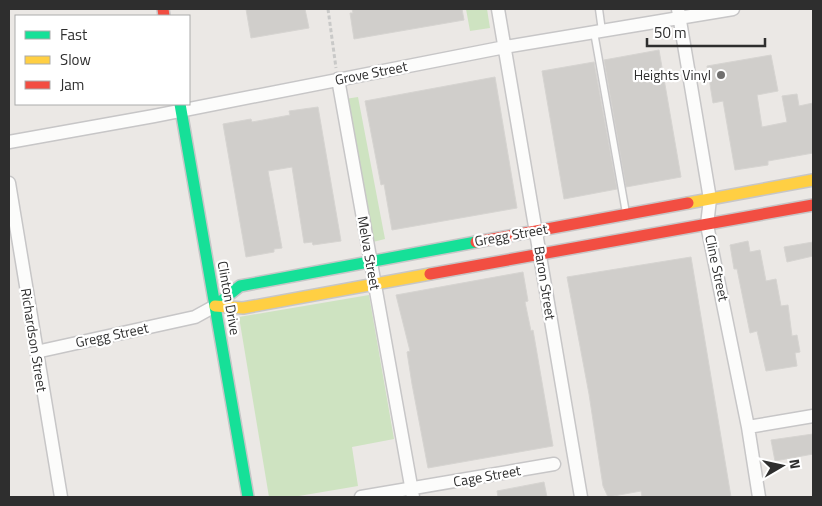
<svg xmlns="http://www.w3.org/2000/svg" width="822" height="506" viewBox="0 0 822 506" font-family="'Titillium Web',sans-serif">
<rect width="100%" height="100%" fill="#ebe8e5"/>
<path fill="#cee3c1" d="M466,9H487L490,28L470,31Z
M358,97L385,239L373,242L345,99Z
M369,295L394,439L352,447L358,486L293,497H269L239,317Z"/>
<path fill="#d0cecb" stroke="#d6d4d1" d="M246,9H305L309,28L251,38Z
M352,9H462L464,20L354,39L350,13H353Z
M659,50L681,177L626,187L604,60Z
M771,55L778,91L757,95L762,127L787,122L782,96L797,94L799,106L813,103V153L768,161V165L735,170L723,101L713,103L707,66Z
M594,62L617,189L564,199L542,71Z
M495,77L517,208L392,230L384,184L381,185L365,101Z
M318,107L341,241L313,245L312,242L304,243L292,167L268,171L282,248L274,249V252L246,257L223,124L251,119L252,122L290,115L289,111Z
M748,241L750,252L760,250L766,281L776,279L781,306L788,305L792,336L797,335L800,352L795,353L797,366L766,371L757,331L750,333L737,269H734L730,245Z
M813,242V256L787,262L784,247Z
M691,257L731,497H642L641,491L608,497L603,486L589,394L567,277Z
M523,272L528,301L525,302L531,331L533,330L553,446L428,468L412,384L407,352L410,351L396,295Z
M813,434V454L775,461L771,440Z
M544,482L547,497H498L497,491Z"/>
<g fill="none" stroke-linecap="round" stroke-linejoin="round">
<g stroke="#c7c6c7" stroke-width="9">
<path id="lane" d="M599,9L602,31
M594,32L626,213"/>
</g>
<g stroke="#c7c6c7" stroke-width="15">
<path id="street" d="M498,9L581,497
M678,9L710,199L707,225L748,427L759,497
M338,79L413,497
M9,142L154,116L505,47L733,9
M9,183L61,497
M36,352L195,317L215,306
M748,427L813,416
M361,497L554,464"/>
</g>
<g stroke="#c7c6c7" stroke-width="14">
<path id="fast" d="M180,104L248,497
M215,306L240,286L476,242"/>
</g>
<g stroke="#c7c6c7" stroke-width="14">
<path id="slow" d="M688,203L813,180
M215,306L243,308L430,274"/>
</g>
<g stroke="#c7c6c7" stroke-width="14">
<path id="jam" d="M163,9L164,16
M476,242L688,203
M430,274L813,205"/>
</g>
<path stroke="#c9c9c8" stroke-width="3" stroke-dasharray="4 2.5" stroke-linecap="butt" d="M328,9L336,68"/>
<use href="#lane" stroke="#fcfcfb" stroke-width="6"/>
<use href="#street" stroke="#fcfcfb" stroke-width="12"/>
<use href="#fast" stroke="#16e098" stroke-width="11"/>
<use href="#slow" stroke="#ffcf43" stroke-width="11"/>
<use href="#jam" stroke="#f24e42" stroke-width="11"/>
</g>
<circle fill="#706f6e" stroke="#fff" stroke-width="2" cx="721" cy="75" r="5"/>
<g text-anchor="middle" stroke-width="4.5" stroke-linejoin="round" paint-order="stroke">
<g font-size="14" fill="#2e2e2e" stroke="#fff">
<text transform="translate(371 73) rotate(-11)" y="5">Grove Street</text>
<text transform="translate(511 235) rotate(-10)" y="5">Gregg Street</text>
<text transform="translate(369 253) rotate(80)" y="5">Melva Street</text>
<text transform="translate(717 268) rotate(78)" y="5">Cline Street</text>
<text transform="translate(545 283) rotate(81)" y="5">Baron Street</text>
<text transform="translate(229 298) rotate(80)" y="5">Clinton Drive</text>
<text transform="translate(112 335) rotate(-12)" y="5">Gregg Street</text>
<text transform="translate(34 340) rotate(81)" y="5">Richardson Street</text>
<text transform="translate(487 476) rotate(-10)" y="5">Cage Street</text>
</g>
<g font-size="14" fill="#2e2e2e" stroke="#fff" text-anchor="end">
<text x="711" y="80">Heights Vinyl</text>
</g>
</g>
<rect width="822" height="506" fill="none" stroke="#2e2e2e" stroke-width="20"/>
<rect x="15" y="15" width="175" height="90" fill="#ffffff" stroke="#ababab"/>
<rect x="25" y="31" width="25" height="8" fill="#16e098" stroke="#ababab"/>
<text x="60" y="40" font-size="15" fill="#2e2e2e">Fast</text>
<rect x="25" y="56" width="25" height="8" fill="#ffcf43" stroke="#ababab"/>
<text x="60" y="65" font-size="15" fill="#2e2e2e">Slow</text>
<rect x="25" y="81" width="25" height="8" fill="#f24e42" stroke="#ababab"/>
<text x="60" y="90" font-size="15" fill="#2e2e2e">Jam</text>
<g transform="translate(782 466) rotate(81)" stroke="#ffffff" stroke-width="4" paint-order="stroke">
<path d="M0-4L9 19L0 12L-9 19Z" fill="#2e2e2e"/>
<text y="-8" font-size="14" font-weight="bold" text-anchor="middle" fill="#2e2e2e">N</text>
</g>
<path d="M647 38v8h118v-8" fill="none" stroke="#2e2e2e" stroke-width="2.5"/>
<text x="654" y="38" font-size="15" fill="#2e2e2e" stroke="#ffffff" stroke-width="4" paint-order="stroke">50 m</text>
</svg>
